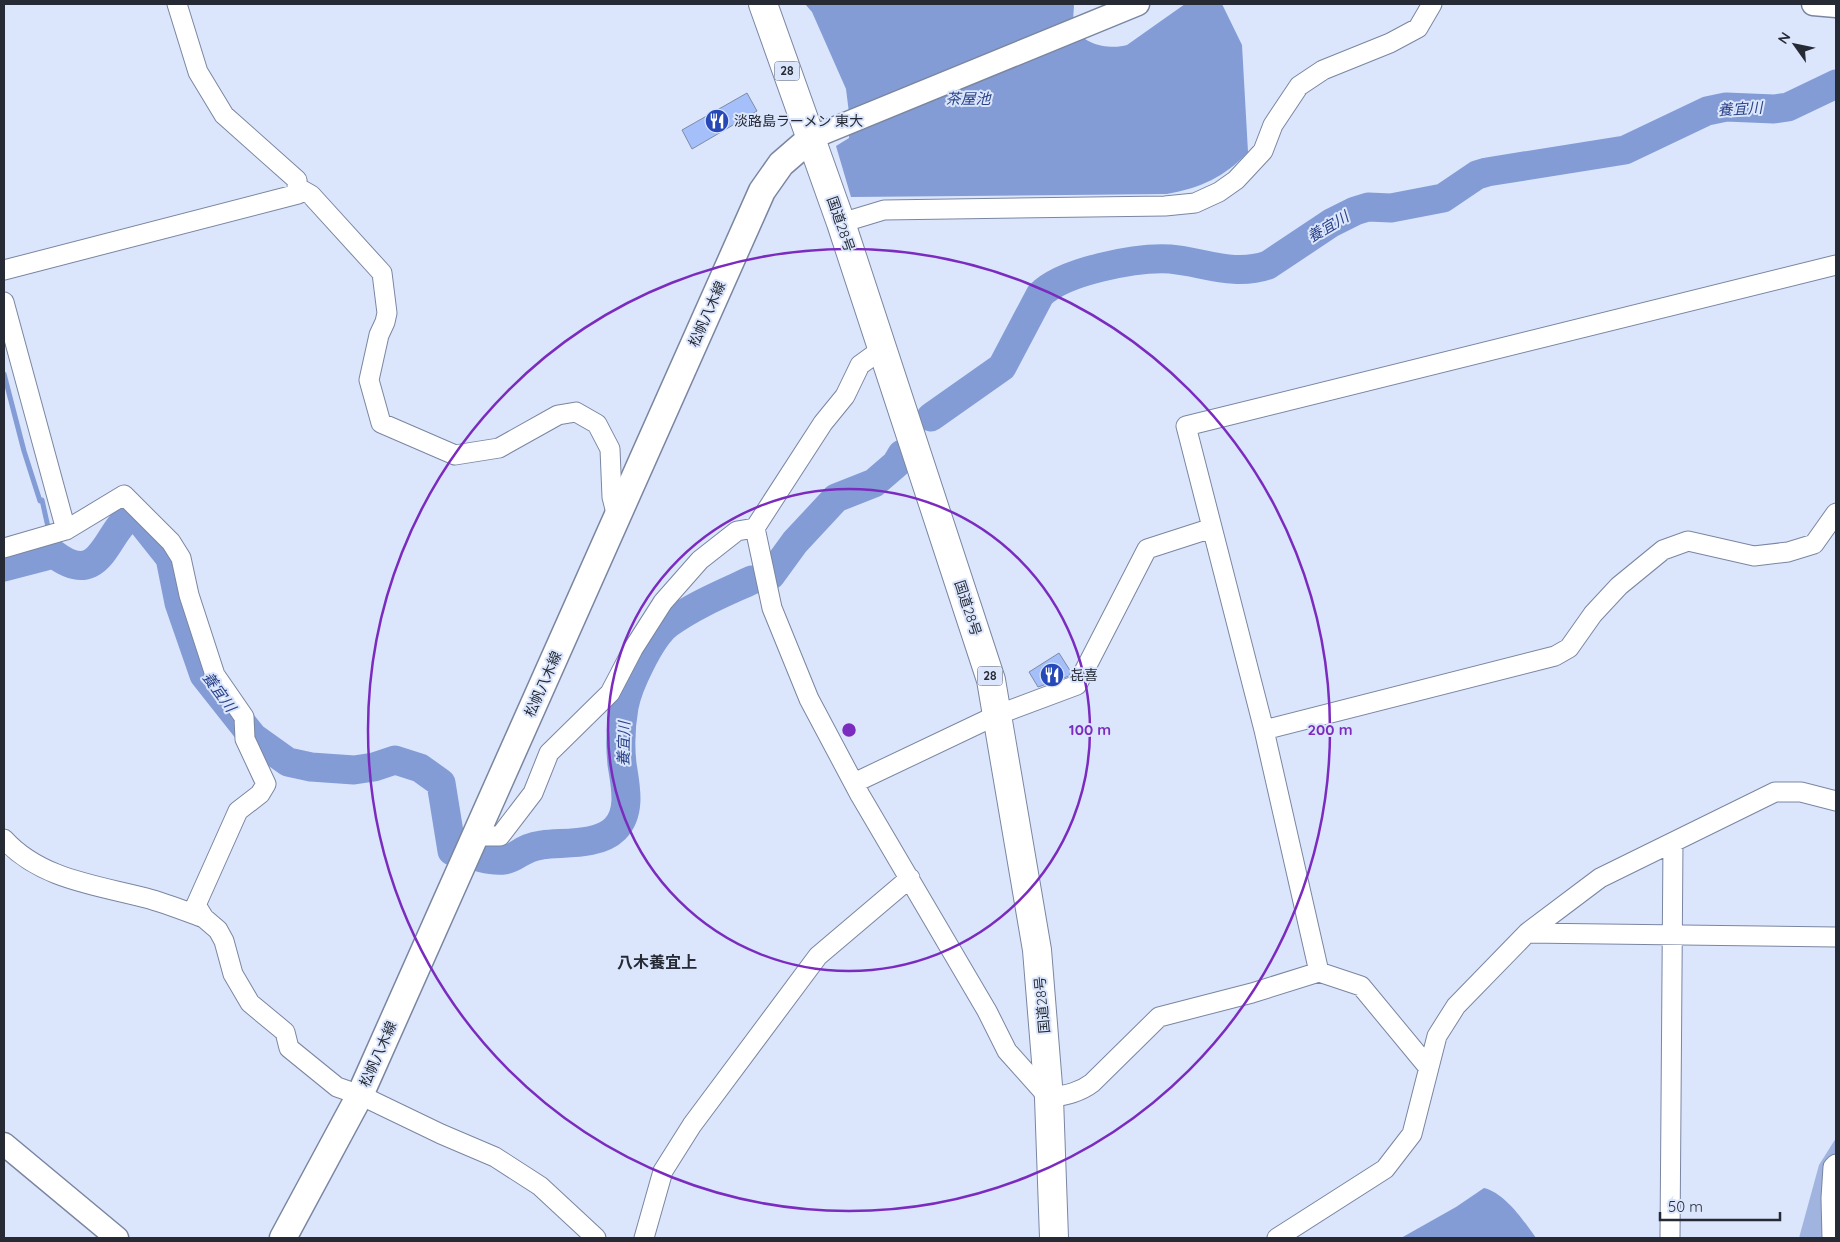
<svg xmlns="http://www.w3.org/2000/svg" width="1840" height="1242" viewBox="0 0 1840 1242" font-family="Quicksand,'Noto Sans JP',sans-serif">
<rect width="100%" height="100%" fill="#dbe6fd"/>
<path fill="#a0b4df" d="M1836,1138V1238H1799L1819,1165Z"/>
<path fill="#839cd5" d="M796,4H1074C1074,11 1072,21 1075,27C1082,45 1111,50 1127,45L1185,4H1222L1242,45L1248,152C1225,177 1200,188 1167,194L851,197L836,146L849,138V113L846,89L812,12L805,4Z
M1484,1188C1505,1193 1524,1221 1536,1238H1401L1456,1207Z"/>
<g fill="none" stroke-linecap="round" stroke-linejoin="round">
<path stroke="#839cd5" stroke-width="5" d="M4,374L24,451L40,501L42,500L54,554"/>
<path stroke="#839cd5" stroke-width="29" d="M931,417L1002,367L1040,295C1063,271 1137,257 1170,259C1204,262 1234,277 1268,265L1331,223L1355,211L1368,207L1391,208L1443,198L1477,175L1487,172L1625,150L1707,111L1726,107L1774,109L1788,107L1836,84
M4,567L54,554C104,592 106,525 135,514L170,558L179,603L204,675L253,737L288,762L311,767L354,770L374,767L395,760L420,768L441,783L452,851H454
M771,575L795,542L836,498L874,483L896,464L902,454
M482,858C518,867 514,848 542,845C563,842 598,846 615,829C632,812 625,784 622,764C620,746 621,724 624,707C628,685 651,637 668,624C694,605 724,593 752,580"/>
</g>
<path fill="#a5bffa" stroke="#7f8ba6" d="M747,93L757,111L692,149L682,130Z
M1059,653L1071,672L1069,676L1038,687L1029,672Z"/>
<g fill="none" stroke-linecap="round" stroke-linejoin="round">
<g stroke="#7a86a1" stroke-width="21">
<path id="minor" d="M297,187L311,195L382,273L387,313L385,322L379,335L369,380L381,423L455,455L499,448L558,415L576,412L597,424L610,449L612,497L617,517
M841,223L884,210L1165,206L1195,203L1219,192L1236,180L1263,151L1273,125L1299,86L1323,70L1390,43L1418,28L1432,4
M4,270L298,194L297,180L224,115L198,72L177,4
M4,302L66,530
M882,349L860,365L845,396L823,423L755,528L772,608L809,699L860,795L987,1011L1007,1051L1049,1098C1065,1095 1079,1093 1092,1083L1159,1017L1252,993L1319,972L1361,986L1428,1067
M4,548L66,530L124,495L171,542L181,558L189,595L215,675L244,717L245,739L266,784L260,794L238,811L196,905L204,918L218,930L224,941L233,974L250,1003L285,1032L289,1048L337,1087L360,1095L441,1134L495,1157L540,1186L596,1238
M1264,730L1555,656L1569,648L1593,614L1619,586L1663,550L1688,541L1754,556L1788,552L1814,544L1836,513
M854,783L997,715L1077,685L1147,549L1212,528
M476,836H500L533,793L549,753L610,693L633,649L663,602L700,560L737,531L755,528
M4,839C40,879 96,885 146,898C165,903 185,911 204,918
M1527,933L1836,937
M1319,972L1264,730L1186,426L1836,265
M644,1238L663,1171L692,1125L818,956L910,878
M1277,1238L1385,1169L1412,1134L1437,1036L1456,1006L1527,933L1600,878L1775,792H1801L1836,801
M1670,1238L1673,842
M1832,1238L1831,1198L1833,1167L1836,1164"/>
</g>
<g stroke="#7a86a1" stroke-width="25">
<path id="tertiary" d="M1813,4L1836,6
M811,138L1138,4
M4,1144L117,1238"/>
</g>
<g stroke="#7a86a1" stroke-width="29">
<path id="secondary" d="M283,1238L360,1095L762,191L781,164L811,138"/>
</g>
<g stroke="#7a86a1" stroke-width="30">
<path id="trunk" d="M763,4L841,223L991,680L1037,950L1049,1098L1054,1238"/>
</g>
<use href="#minor" stroke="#fff" stroke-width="19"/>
<use href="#tertiary" stroke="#fff" stroke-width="22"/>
<use href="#secondary" stroke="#fff" stroke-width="26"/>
<use href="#trunk" stroke="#fff" stroke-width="28"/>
</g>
<g fill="none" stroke="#7b2cbf" stroke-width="2.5">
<circle cx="849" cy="730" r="241"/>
<circle cx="849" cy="730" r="481"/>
</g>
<defs>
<g id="restaurant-disc" transform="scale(1.25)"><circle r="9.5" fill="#2749b8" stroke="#dbe6fd"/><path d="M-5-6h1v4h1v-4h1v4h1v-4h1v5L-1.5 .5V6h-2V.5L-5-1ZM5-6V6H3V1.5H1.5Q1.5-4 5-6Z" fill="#fff"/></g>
</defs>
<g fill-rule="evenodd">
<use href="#restaurant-disc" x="717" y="121"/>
<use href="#restaurant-disc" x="1052" y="675"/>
</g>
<g text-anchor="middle" stroke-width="4" stroke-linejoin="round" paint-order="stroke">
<g fill="#dbe6fd" stroke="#5c6271" stroke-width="1">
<rect x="774.5" y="61.5" width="25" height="19" rx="4"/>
<rect x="977.5" y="666.5" width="25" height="19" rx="4"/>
</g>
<g font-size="12" font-weight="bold" fill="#252a35">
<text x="787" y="75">28</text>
<text x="990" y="680">28</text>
</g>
<g font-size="14" fill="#252a35" stroke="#dbe6fd" text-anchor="start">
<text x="734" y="126">淡路島ラーメン 東大</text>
<text x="1070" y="680">㐂喜</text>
</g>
<g font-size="14" fill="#252a35" stroke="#dbe6fd">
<text transform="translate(841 224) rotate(71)" y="5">国道28号</text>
<text transform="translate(707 314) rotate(-66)" y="5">松帆八木線</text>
<text transform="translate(968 608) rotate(72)" y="5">国道28号</text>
<text transform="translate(543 684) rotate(-66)" y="5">松帆八木線</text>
<text transform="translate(1042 1005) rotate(-95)" y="5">国道28号</text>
<text transform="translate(378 1054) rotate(-66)" y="5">松帆八木線</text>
</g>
<g font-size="15" font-style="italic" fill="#2a4388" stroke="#dbe6fd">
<text x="968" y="104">茶屋池</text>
<text transform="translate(1740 109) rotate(-3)" y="5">養宜川</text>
<text transform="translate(1328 227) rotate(-31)" y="5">養宜川</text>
<text transform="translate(219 692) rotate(54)" y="5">養宜川</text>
<text transform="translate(624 744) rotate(-89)" y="5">養宜川</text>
</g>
<g font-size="16" font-weight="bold" fill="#252a35" stroke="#dbe6fd">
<text x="657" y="968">八木養宜上</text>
</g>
</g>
<circle cx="849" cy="730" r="8" fill="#7b2cbf" stroke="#dbe6fd" stroke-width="2.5"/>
<g font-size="15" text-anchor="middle" font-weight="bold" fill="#7b2cbf" stroke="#dbe6fd" stroke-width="4" stroke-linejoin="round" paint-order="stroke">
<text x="1090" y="735">100 m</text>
<text x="1330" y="735">200 m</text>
</g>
<rect width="1840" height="1242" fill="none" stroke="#252a35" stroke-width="10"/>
<g transform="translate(1795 45) rotate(303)" stroke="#dbe6fd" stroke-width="4" paint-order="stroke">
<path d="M0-4L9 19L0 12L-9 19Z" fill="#252a35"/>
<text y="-8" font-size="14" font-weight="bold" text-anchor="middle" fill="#252a35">N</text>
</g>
<path d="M1660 1212v8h120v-8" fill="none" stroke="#252a35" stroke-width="2.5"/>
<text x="1668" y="1212" font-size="15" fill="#252a35" stroke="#dbe6fd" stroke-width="4" paint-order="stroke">50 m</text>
</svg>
